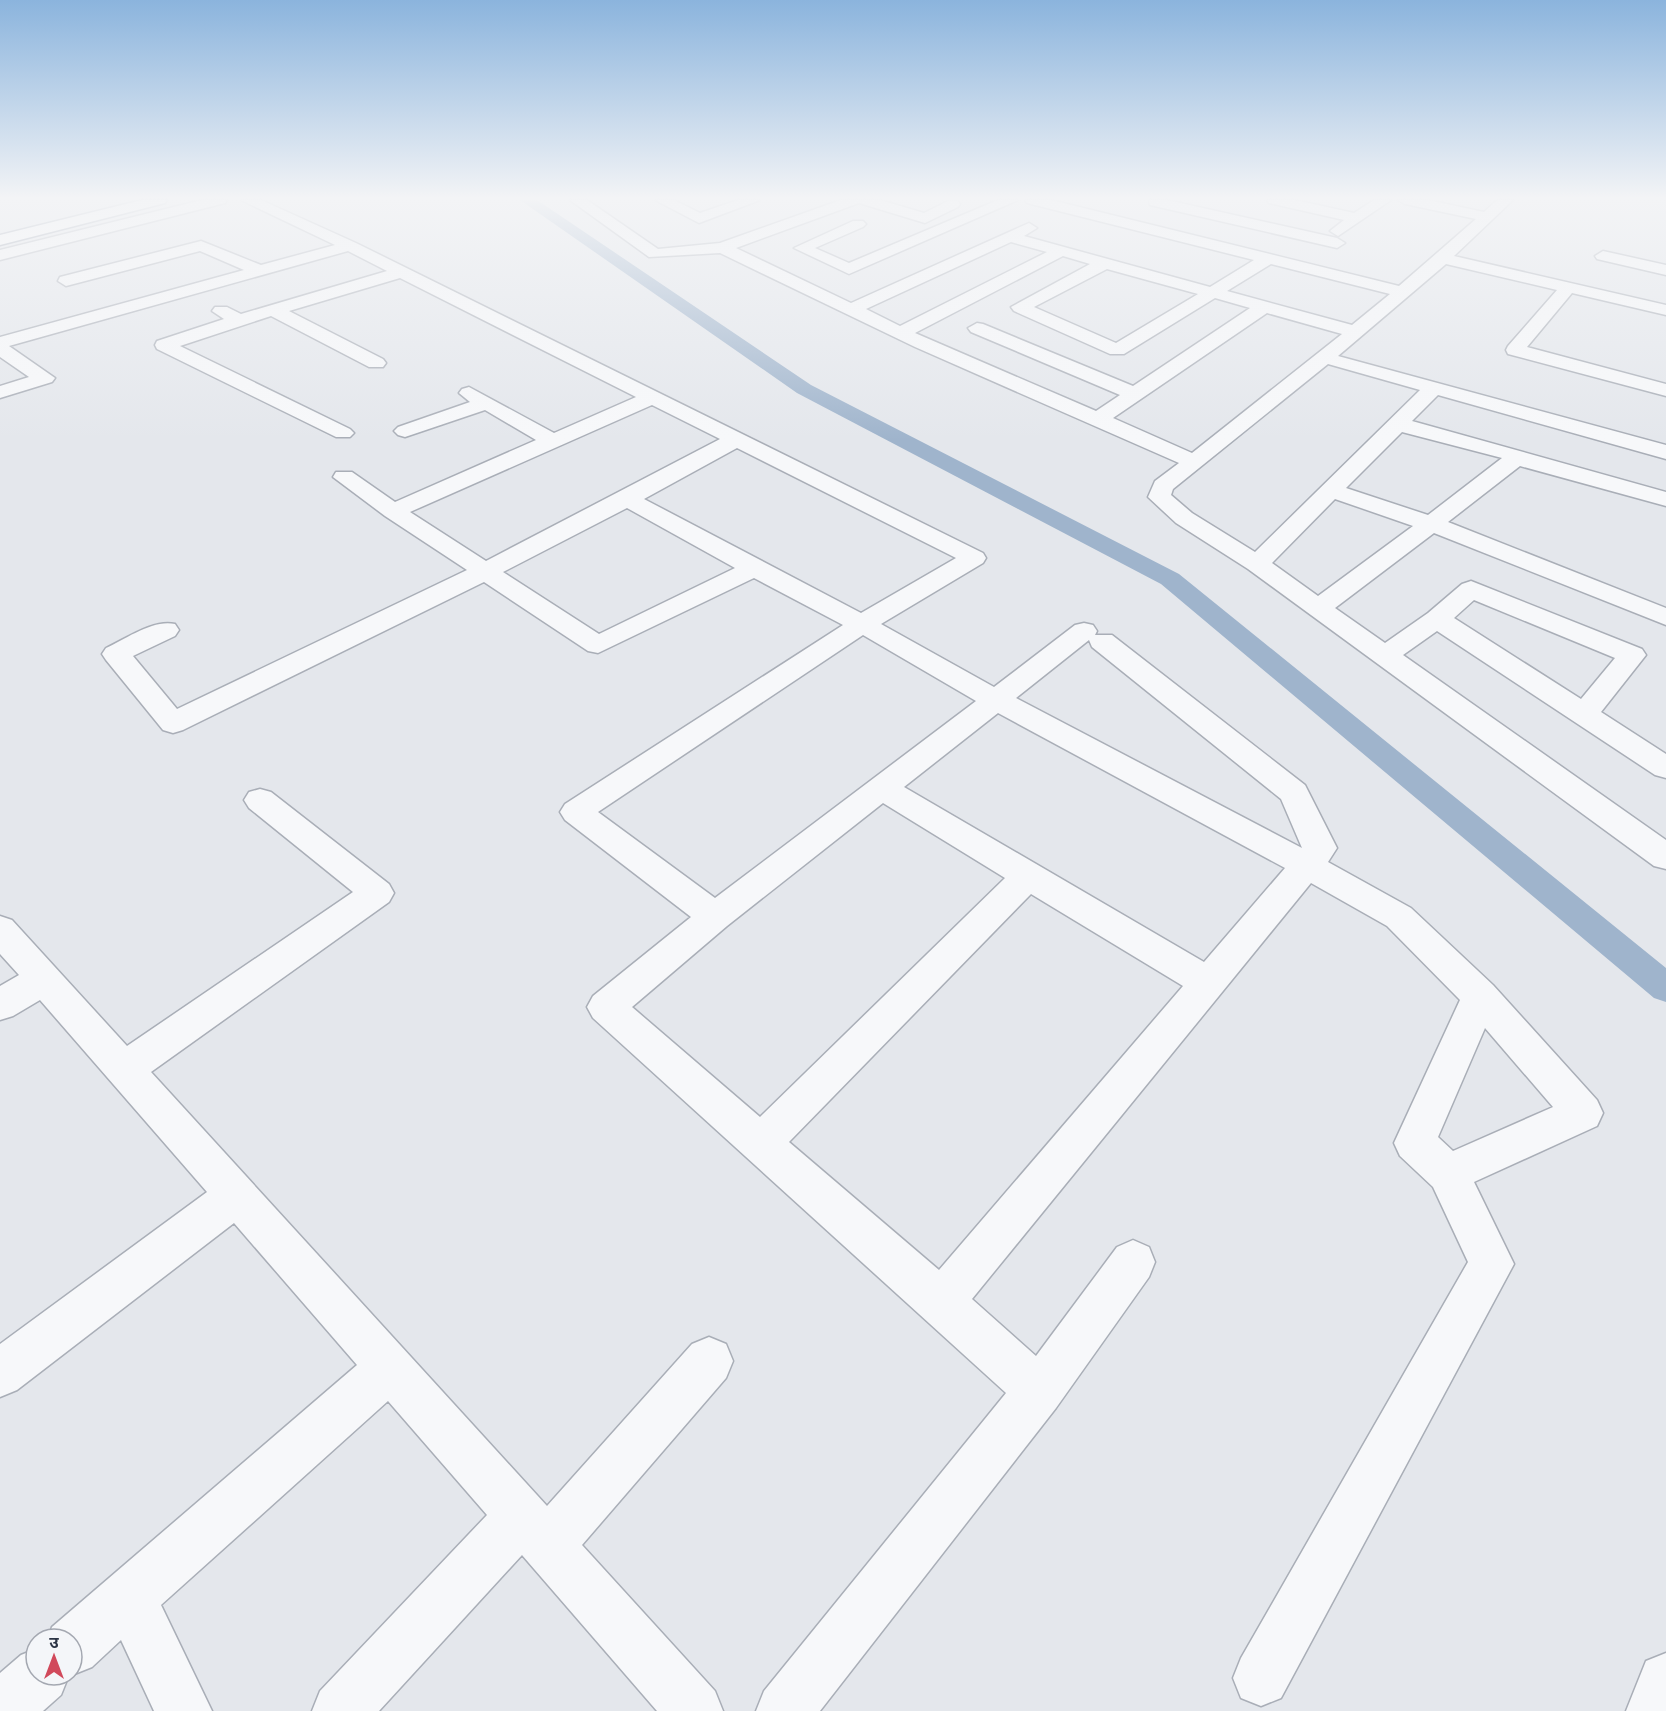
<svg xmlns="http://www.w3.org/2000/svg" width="1666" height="1711" viewBox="0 0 1666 1711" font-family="Overpass,'Noto Sans Devanagari',sans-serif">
<rect width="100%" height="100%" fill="#e4e7ec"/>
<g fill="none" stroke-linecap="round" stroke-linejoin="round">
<path fill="#9fb4cc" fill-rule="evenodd" d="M520,200H537L811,385L1179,574L1666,968V1002L1654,998L1161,584L797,393Z"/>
<g stroke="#a9aeb7" stroke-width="3">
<path id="minor" d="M202,200H227L225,203L0,260V250Z
M241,200H261L356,243L983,553L986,558L983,563L881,624L994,687L1075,625L1084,623L1093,625L1097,631L1095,635H1112L1305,785L1337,848L1328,862L1411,908L1493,985L1597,1100L1603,1113L1597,1126L1474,1182L1514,1264L1281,1698L1261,1706L1241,1698L1233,1678L1241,1658L1468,1262L1433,1187L1400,1156L1394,1143L1460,1000L1387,926L1311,883L972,1299L1036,1356L1117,1247L1133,1240L1149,1247L1155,1262L1149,1277L1056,1408L820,1711H756L764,1691L1006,1393L593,1018L587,1007L593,996L691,917L565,820L560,812L565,804L843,625L754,578L598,653L588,651L484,582L183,730L173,733L163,730L106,660L102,654L106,648C126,639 153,619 175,624L179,630L175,636L133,656L177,709L467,570L385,516L333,477L336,472H352L395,502L536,440L485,410L405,437L398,435L394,431L398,427L470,402L459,393L462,389L469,387L554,433L636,397L400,278L289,311L383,359L386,363L383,367H369L271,316L180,346L350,429L354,433L350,437H336L157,349L155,345L157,341L224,319L212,311L215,307H227L241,314L387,271L348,251L9,346L55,378L52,382L0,398V386L29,377L0,357V337L244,270L200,251L66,286L58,281L60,277L201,241L261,265L335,245ZM652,405L720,439L486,561L410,512ZM737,448L956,558L861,613L644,499ZM627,508L735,568L599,634L503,572ZM863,635L976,701L715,898L598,812ZM1089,640L1092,647L1281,799L1302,848L1016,698ZM998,713L1285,868L1204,962L904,787ZM883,803L1005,878L760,1117L632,1007L727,926ZM1031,894L1183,986L939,1270L789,1142ZM1485,1028L1553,1107L1453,1151L1438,1137Z
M570,200H587L658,249L720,243L841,200H880L924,213L948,201H958L960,204L958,207L925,223L859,203L736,248L851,303L1029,223L1037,228L1024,236L1210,287L1254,260L1027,203L1025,200H1051L1399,286L1476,219L1405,204L1398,200H1428L1484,212L1497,200H1513L1454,256L1666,305V315L1572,293L1527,347L1666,384V396L1508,354L1506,350L1508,346L1557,290L1446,264L1338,356L1666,445V459L1438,395L1412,421L1666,492V506L1520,466L1448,522L1666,608V625L1434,533L1335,608L1385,643L1428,613L1462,584L1471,581L1642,649L1646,655L1601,712L1666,754V778L1655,775L1437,631L1403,655L1666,840V869L1654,866L1248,569L1176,523L1148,497L1155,481L1179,463L915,347L720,253L649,257ZM1011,242L1047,252L900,326L866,309ZM1063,256L1090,264L1011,307L1014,311L1110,354H1124L1215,298L1250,308L1133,386L983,324L977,323L968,328L971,332L1120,395L1096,411L915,333ZM1271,264L1390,294L1352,325L1227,291ZM1107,269L1198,294L1116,343L1034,307ZM1267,313L1342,334L1192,453L1113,418ZM1328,364L1420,390L1255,552L1192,513L1171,495L1173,489ZM1402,432L1502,458L1428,515L1346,488ZM1335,499L1413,526L1318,596L1272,563ZM1474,600L1615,658L1581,699L1454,618Z
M655,200H674L700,213L738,200H760L699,223Z
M998,200H1018L849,274L794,248L853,221H863L866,224L863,227L815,248L849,263Z
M1149,200H1167L1337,238L1345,243L1337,248L1150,205Z
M1267,200H1295L1354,213L1374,200H1391L1338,236L1330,231L1344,220L1269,203Z
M1603,251L1666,265V275L1597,259L1595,256Z
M260,789L271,792L389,884L394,893L389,902L151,1072L547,1506L692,1344L709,1337L726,1344L733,1361L726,1378L582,1545L715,1691L723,1711H657L522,1555L379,1711H312L320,1691L487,1515L388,1401L161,1605L212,1711H154L121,1640L92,1667L72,1675V1639H48L52,1627L357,1365L234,1223L17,1390L0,1397V1344L207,1192L40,1000L13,1016L0,1020V986L19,975L0,954V916L12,920L127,1046L353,892L249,808L244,800L249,792Z
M36,1649V1675H69L61,1695L43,1711H0V1673L21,1655Z
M1666,1653V1711H1626L1646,1661Z"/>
</g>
<g stroke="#8b94a3" stroke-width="3">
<path id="highway" d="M142,200H167L165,203L0,245V235Z"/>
</g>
<use href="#minor" fill="#f7f8fa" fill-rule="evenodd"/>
<use href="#highway" fill="#fff" fill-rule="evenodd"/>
</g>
<linearGradient id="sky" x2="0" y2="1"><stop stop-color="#8bb4dd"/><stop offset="0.45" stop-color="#f3f4f6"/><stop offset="1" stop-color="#f3f4f6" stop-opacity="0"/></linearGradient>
<rect width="1666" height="440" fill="url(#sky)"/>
<g transform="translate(54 1657)"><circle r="28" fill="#f4f6f9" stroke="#a4a8b1" stroke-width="1.5"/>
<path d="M0-4.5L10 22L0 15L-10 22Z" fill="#d1495b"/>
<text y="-9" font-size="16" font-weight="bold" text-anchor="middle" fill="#2b3445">उ</text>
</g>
</svg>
